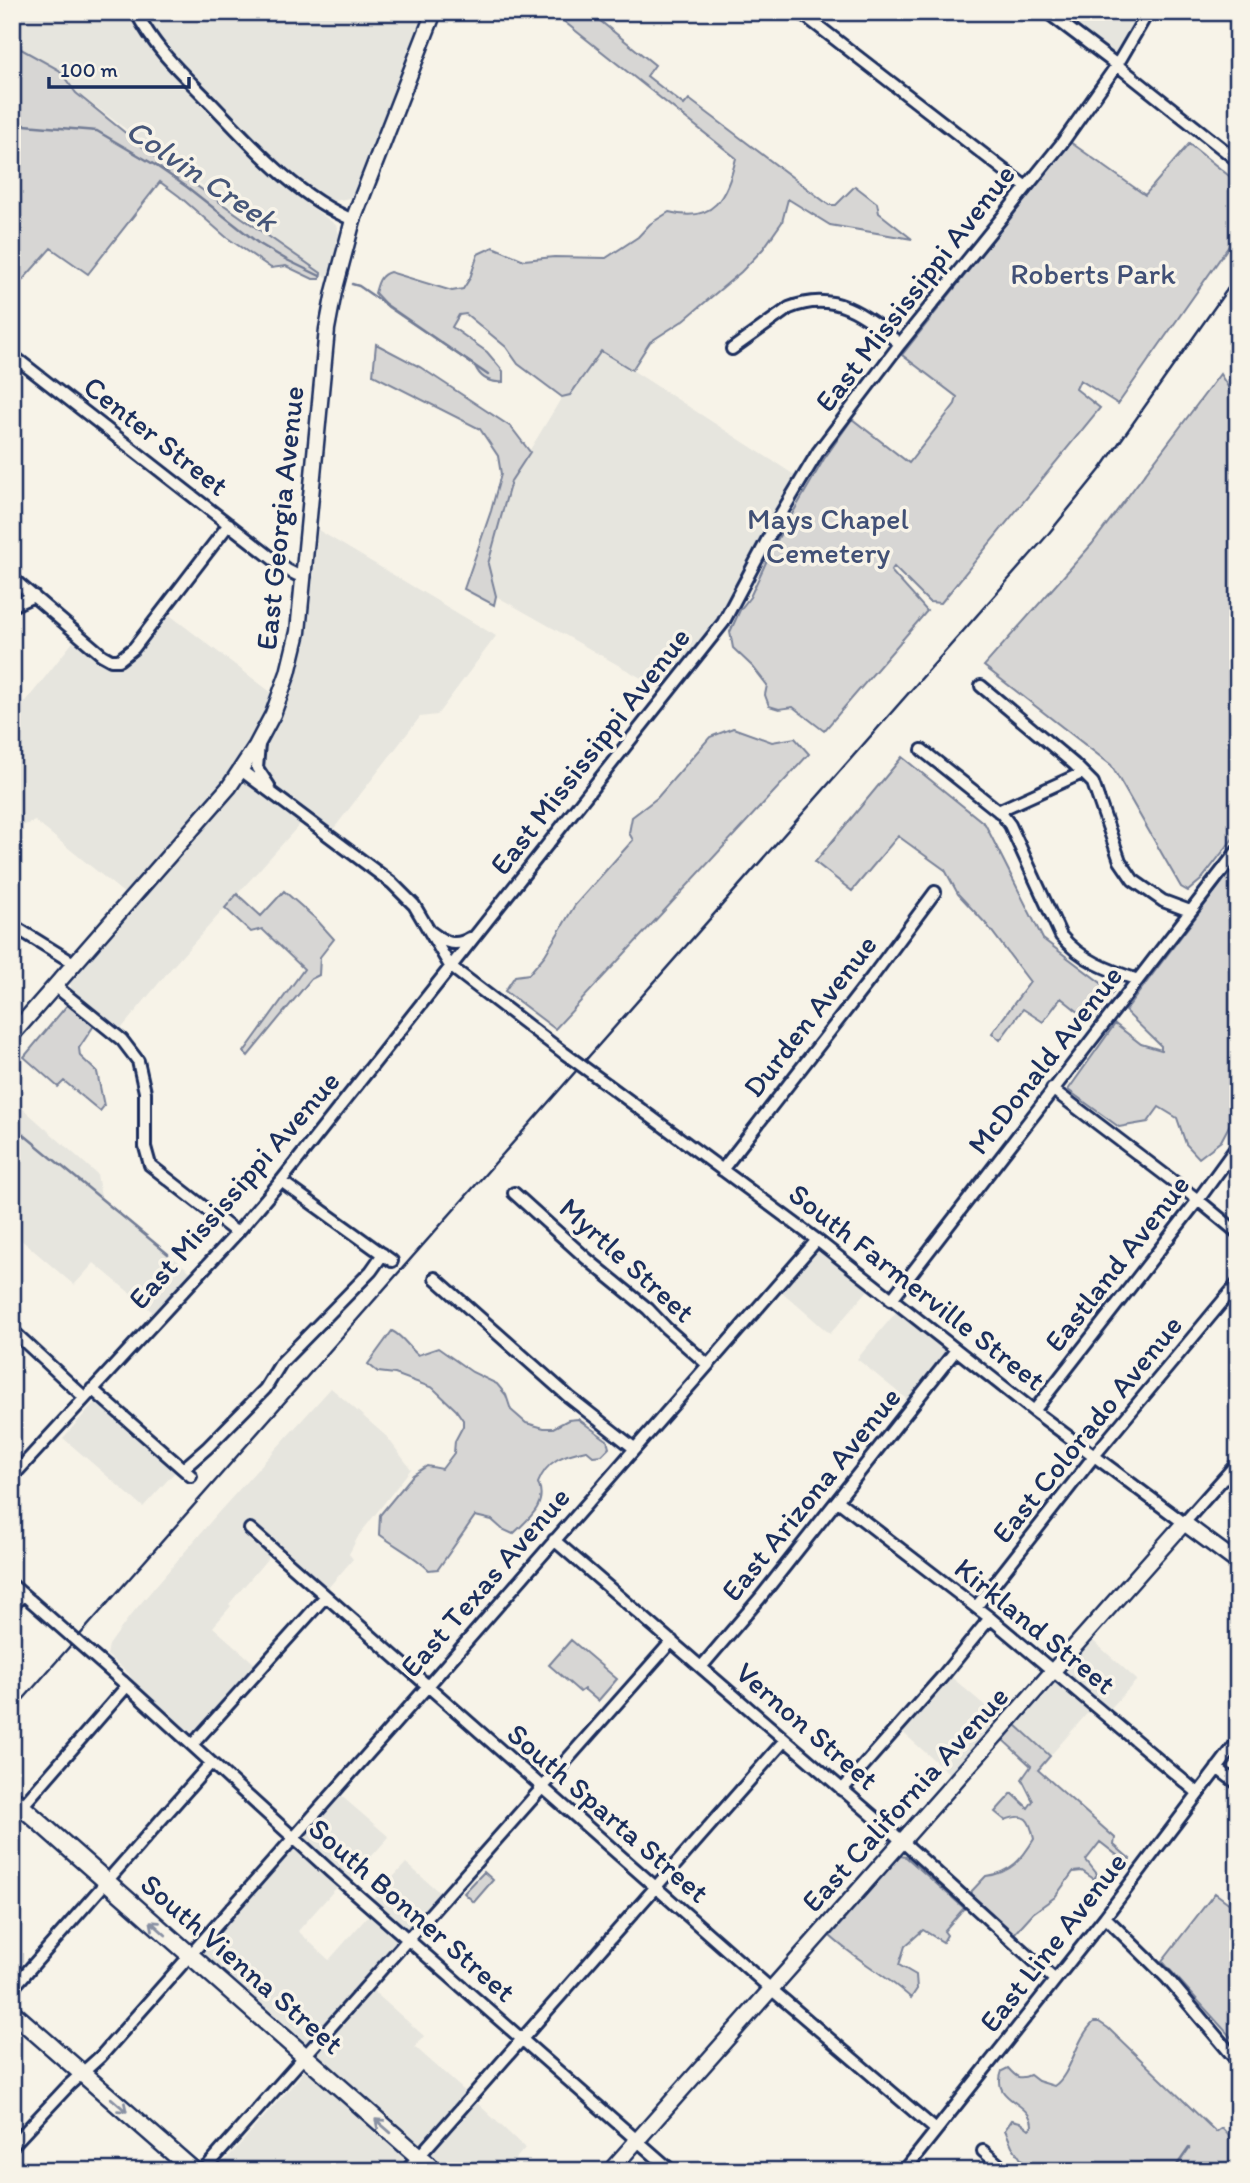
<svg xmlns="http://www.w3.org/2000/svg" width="1250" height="2183" viewBox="0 0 1250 2183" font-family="Itim,sans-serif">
<rect width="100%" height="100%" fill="#f7f3e8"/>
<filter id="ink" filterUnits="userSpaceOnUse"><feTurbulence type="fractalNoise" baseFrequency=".0143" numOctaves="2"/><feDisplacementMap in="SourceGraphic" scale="14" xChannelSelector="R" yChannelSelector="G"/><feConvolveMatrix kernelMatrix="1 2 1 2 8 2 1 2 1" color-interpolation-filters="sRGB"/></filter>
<g filter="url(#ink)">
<path fill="#e6e5de" d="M12,12H130L155,53L240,142L310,206L336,225L340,236L329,279L12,45Z
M144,12H426L357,190L349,198L335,201L322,197L263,150L161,44Z
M1054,12H1143L1118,55L1114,56Z
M601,350L796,476L720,612L699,646L664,691L496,596L488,564L511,481L562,397L571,395Z
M318,530L496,636L437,715L420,717L332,831L272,784L262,768L263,752L293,686L304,643L310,608Z
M167,613L272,693L258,725L225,777L201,809L125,894L35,821L12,830V719L76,638L105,661L115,667H121Z
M245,781L249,782L302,822L173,966L121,1029L72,991L70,983Z
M12,1099L97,1174L101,1197L192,1273L155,1314L94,1263L74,1285L12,1232Z
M818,1251L869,1289L830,1334L781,1291L813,1254Z
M897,1311L945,1349V1351L909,1401L857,1359Z
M331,1388L387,1437L411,1469L359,1535L349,1554L353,1559L328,1588L279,1545L229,1604L231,1606L213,1627L256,1665L201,1728L198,1731L189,1732L135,1684L129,1674L107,1655L109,1645L130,1616L218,1513Z
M95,1402L175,1472L143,1507L63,1438Z
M1091,1639L1137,1680L1108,1711L1068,1675L1065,1671L1068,1665Z
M949,1675L1003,1721L953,1777L899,1729Z
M1056,1681H1058L1091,1709L1050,1756L1016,1725Z
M339,1794L389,1837L350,1880L307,1843L303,1837Z
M293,1849L338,1886L298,1931L329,1960L369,1915L364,1909L406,1863L440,1893L310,2040L305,2043H301L201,1955L203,1949Z
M371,1989L424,2036L415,2047L468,2094L408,2159L421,2171H216L298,2079L318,2049Z
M476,2102L525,2148L505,2171H443L432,2159L431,2152Z"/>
<path fill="#d7d6d4" stroke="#798299" stroke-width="2" d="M552,12H589L655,65L647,76L684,105L689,99L829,205H836L855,186L877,203L879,213L912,239L830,225L788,199L782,222L763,249L741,272L684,320L650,342L632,370L601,351L570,395L562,397L518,364L506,347L466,314L459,315L452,327L487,352L503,371V382C490,383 480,378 475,366L388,307L375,293C378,283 379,275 390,272L452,291L463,289L470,278L478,254L493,247L524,260L554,257L606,258L638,237L650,224L669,212C714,224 727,197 736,158Z
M12,44L59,70L76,93L154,156L321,273L320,279H313L286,266L271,268L226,237L179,196L160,182L88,274L51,248L12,292Z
M1070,142L1145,195L1189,144L1238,183V233L1118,404L1080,380L1076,389L1100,408L941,603L929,602L894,567L891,571L927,611L824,731L793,707L779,709L769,706L765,695L767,685L753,667L733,648L730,632L740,610L750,597L773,547L824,459L852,419L909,463L955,404L957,397L902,355Z
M376,344L420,367L511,427L530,452L511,481L488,564L496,596L494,605L464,589L491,511L501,474L498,456L480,429L373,375Z
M1220,374L1238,403V832L1201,880L1188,891L1181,887L1111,765L984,666L1092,544Z
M733,728L772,742L795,738L809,754L555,1029L505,991L515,976L529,974L545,955L575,905L633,840L629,833L632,817L657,798L710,737Z
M902,757L985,824L1043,939L1113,992L1091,1022L1061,998L1043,1022L1023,1009L1000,1040L992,1033L1030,982L987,925L958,894L945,870L898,836L852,891L815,862Z
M1238,861V1109L1221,1141L1199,1158L1186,1144L1177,1118L1159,1107L1148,1122L1119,1127L1068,1090L1115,1024L1141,1044L1161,1050V1046L1125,1011Z
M284,891L316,919L334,939L320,957L319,975L311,979L248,1056L244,1052L304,969L262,929L251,932L225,908L237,894L261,916Z
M69,1003L95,1024L79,1048L80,1056L97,1072L104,1106L100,1111L64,1081L58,1087L24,1057Z
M392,1331C403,1336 409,1348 418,1355L438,1348L472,1372L497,1384L506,1395L511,1410L526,1423L544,1428H553L568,1420L578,1419L607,1440L609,1448L602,1455L593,1456L586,1450C563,1455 547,1460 538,1483C548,1505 528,1519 513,1534L502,1529L492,1520L475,1516L438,1569L429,1570C414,1555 396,1547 379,1534L380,1515L413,1475L427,1466L442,1469L454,1453L455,1441L463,1426V1420L456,1410L433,1388L395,1374L378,1372L368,1364Z
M571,1640L617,1679L598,1701L584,1689L580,1692L549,1665Z
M1016,1725L1050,1756L1038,1770L1115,1838L1114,1845L1130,1859L1127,1863L1100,1842L1086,1860L1097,1874L1094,1879L1082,1871L1073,1872L1055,1897L1033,1913L1013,1935L968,1895L986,1876C1011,1873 1022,1859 1034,1839C1030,1819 1026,1812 1005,1820L995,1812L1012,1793L1028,1808L1033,1801L1022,1779L1031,1766L1003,1740Z
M900,1856L906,1857L964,1908L944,1931L947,1935L943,1942L923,1930L905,1946L899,1965L916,1975L917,1989L911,1998C886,1975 855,1959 830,1936Z
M484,1872L493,1880L474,1902L464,1893Z
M1215,1893L1238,1910V2045L1162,1961Z
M1094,2022H1099L1108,2028L1216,2132L1222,2128L1234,2141L1238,2142V2171H1029L1012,2146L1005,2130L1012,2120L1020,2122L1029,2129L1032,2126C1032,2101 990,2102 1002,2071L1008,2068C1016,2077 1019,2080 1030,2075L1038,2081L1054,2086C1072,2074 1075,2039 1094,2022Z"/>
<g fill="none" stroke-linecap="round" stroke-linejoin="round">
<path stroke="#727c95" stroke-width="2.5" d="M12,124L97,131L155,165L187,187L258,243L287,260L320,276
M352,284L359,286L488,375
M12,1125L168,1254
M1173,2171L1189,2148"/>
<g stroke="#1b2f5e" stroke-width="16">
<path id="minor" d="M136,12C156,51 182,73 212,104C254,148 296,196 353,220
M800,12L1026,187
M1047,12L1117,65L1238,161
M732,349L789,308C836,289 866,316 900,344
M12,355L287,570L297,575L305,576
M12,578L102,655L111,660H119L134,648L229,524
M12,606L34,596
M981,686L1074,764L1093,783L1120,861L1133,880L1163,901L1190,911
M259,743L257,768L269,786
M922,750L1001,813L1010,825L1061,936C1081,960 1108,970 1138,980
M241,770L392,883L414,905L450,966L564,1053
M998,811L1082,773
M12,925L75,964
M431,932C444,942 455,948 470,938
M55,986L122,1040L138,1061L145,1092V1147L150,1165L237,1233
M608,1085L817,1240L1034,1411L1184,1523L1238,1462
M1052,1089L1198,1200L1238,1233
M722,1170L872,977L935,892
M281,1181L392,1261
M514,1193L587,1259L648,1309L666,1328L707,1364
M435,1278L569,1397L634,1448
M891,1300L1238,850
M12,1330L84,1397
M92,1389L191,1476
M1034,1411L1198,1200L1238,1145
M183,1469L207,1448L265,1389L281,1363L371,1271L383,1254
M12,1477L237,1233L281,1181L723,623L782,512L818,452L900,344L1062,143L1117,65L1148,12
M838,1501L990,1618L1198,1793
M250,1529L771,1989L936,2130
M554,1540L902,1841L1055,1980
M12,1585L31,1601
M12,1607L23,1594
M976,1607L1098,1451L1238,1283
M702,1666L760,1598L956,1350
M123,1682L331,1872L672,2171
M192,1745L326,1596
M1217,1768L1238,1784
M842,1790L942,1677L990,1618
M12,1818L127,1686
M1105,1917L1167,1978L1238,2062
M12,1989L211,1763
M12,2146L69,2085L101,2056L427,1687L817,1240
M983,2151L1006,2171
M203,2171L672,1641
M406,2171L785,1740
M904,2171L1105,1917L1238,1741"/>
</g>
<g stroke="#1b2f5e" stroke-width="19">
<path id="major" d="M12,1035L229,787L256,746L273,714L288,673L298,632L327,329L334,292L353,220L434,12
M610,2171L1184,1523L1238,1563"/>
</g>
<g stroke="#1b2f5e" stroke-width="21">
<path id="highway" d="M12,1798L435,2171
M12,2012L194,2171"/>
</g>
<use href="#minor" stroke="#f7f3e8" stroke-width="10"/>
<use href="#major" stroke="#f7f3e8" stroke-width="14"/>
<use href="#highway" stroke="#f7f3e8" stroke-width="16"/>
<path stroke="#1b2f5e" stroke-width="2.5" d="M12,1712L1045,538L1100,470L1238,274"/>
<g stroke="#1b2f5e" stroke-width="16" stroke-linecap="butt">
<path id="minor-bridge" d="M564,1053L608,1085
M31,1601L123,1682"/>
</g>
<use href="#minor-bridge" stroke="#f7f3e8" stroke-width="10"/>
</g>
<defs><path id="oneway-shaft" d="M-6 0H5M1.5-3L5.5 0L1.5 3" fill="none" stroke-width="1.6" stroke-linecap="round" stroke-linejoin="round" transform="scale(1.75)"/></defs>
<g stroke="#8991a3">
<use href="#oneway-shaft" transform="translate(158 1928) rotate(-138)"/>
<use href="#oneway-shaft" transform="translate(119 2105) rotate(41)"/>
<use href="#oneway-shaft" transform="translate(383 2126) rotate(-139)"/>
</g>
</g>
<g text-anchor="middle" stroke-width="7" stroke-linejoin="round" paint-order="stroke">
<g font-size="30" fill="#415076" stroke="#f7f3e8">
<text x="1093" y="284">Roberts Park</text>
<text x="828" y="529">Mays Chapel<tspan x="828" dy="34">Cemetery</tspan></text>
</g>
<g font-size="30" fill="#1b2f5e" stroke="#f7f3e8">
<text transform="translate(915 288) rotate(-52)" y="10">East Mississippi Avenue</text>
<text transform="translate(156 436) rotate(38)" y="10">Center Street</text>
<text transform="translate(280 518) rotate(-84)" y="10">East Georgia Avenue</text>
<text transform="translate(590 751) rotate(-52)" y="10">East Mississippi Avenue</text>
<text transform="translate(810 1016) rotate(-52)" y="10">Durden Avenue</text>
<text transform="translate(1045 1060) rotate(-52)" y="10">McDonald Avenue</text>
<text transform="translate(234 1190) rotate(-49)" y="10">East Mississippi Avenue</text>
<text transform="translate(627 1260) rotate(42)" y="10">Myrtle Street</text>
<text transform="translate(1117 1263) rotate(-52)" y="10">Eastland Avenue</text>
<text transform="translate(917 1287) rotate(38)" y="10">South Farmerville Street</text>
<text transform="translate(1087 1429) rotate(-51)" y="10">East Colorado Avenue</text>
<text transform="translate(811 1494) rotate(-51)" y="10">East Arizona Avenue</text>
<text transform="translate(485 1582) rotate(-49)" y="10">East Texas Avenue</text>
<text transform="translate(1035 1626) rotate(39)" y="10">Kirkland Street</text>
<text transform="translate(807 1726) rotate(41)" y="10">Vernon Street</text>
<text transform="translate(905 1799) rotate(-48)" y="10">East California Avenue</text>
<text transform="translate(608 1813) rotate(41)" y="10">South Sparta Street</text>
<text transform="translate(412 1910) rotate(41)" y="10">South Bonner Street</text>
<text transform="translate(1053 1942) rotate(-52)" y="10">East Line Avenue</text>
<text transform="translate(242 1964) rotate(41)" y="10">South Vienna Street</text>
</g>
<g font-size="32" font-style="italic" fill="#465679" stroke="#f7f3e8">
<text transform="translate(202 175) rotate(34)" y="11">Colvin Creek</text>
</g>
</g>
<rect width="1250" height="2183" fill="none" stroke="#f7f3e8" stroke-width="42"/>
<rect x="21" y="21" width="1208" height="2141" fill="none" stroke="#1b2f5e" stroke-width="2.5" filter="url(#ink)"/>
<path d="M49 77v10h140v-10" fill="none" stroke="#1b2f5e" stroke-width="3.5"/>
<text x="60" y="77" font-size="21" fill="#1b2f5e" stroke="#f7f3e8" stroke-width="5" paint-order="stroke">100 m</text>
</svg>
